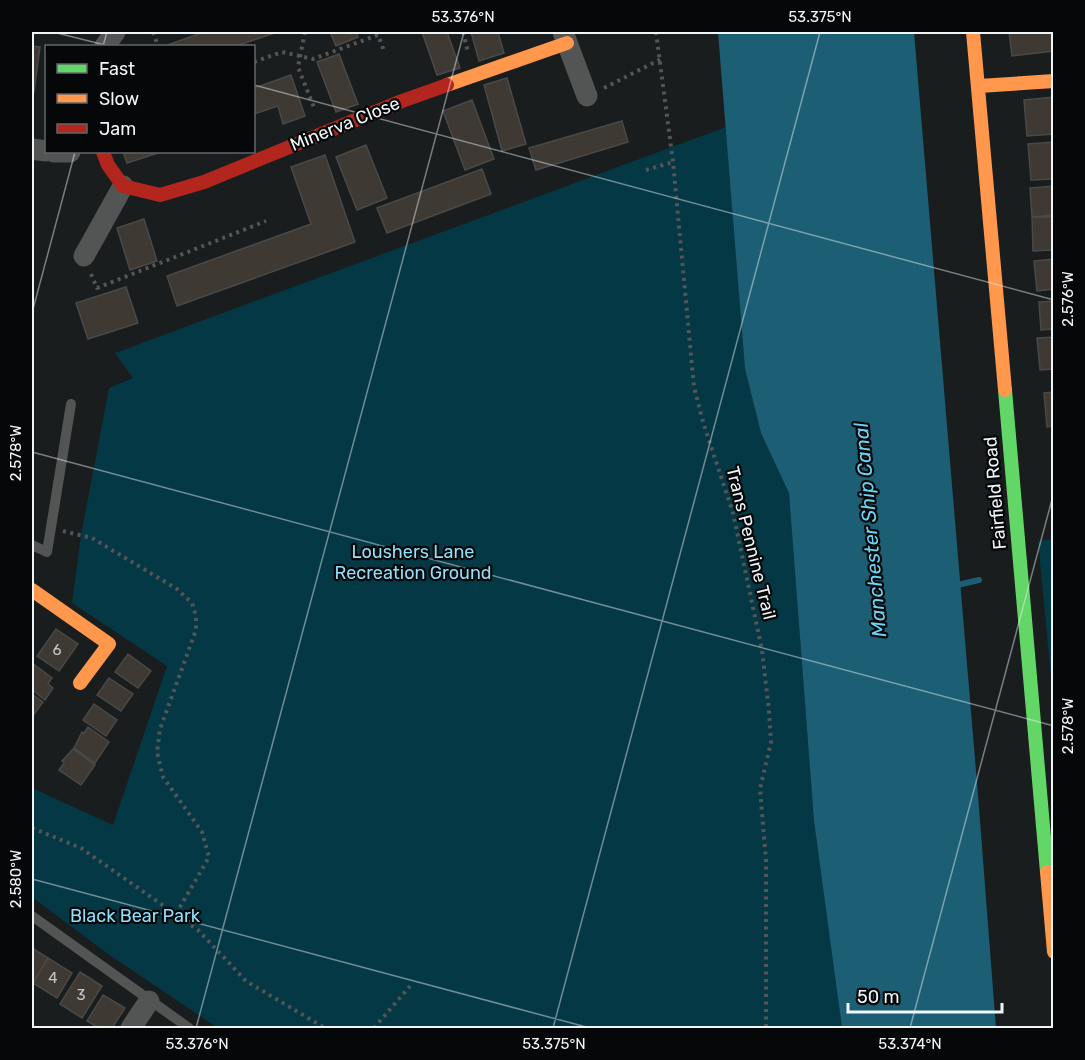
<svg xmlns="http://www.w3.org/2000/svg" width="1085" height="1060" viewBox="0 0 1085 1060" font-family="Rubik,sans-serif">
<rect width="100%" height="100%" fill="#191d1e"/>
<path fill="#053845" d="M726,127L745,369L761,433L789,492L814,821L842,1028H218L108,954L32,897V788L113,825L167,666L72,603L81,535L109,388L133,378L115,353Z
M1053,539H1054L1053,698L1038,541Z"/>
<path fill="#1c5f74" d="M718,32H914L978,795L996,1028H842L814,821L789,493L761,433L745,369Z"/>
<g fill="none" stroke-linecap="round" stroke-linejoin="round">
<path stroke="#1c5f74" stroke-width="6" d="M953,586L979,580"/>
</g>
<path fill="#3f3933" stroke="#494948" stroke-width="1.5" d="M204,32H274L275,33L236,46H165Z
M330,32H356L358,37L336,46Z
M422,32H447L460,68L437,75Z
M471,32H498L504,53L479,61Z
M1009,32H1054V51L1012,56Z
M32,46L40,47L34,92H32Z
M339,54L358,104L336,112L317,62Z
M291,75L305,116L283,124L278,106L254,114V88Z
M507,78L526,144L502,151L484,85Z
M1054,97V134L1027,136L1024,100Z
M472,100L494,159L465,170L443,111Z
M622,121L628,142L536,170L529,148Z
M1054,142V179L1031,180L1028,144Z
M366,145L387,198L357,210L336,157Z
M123,152H161L127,163Z
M325,155L355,242L177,306L167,276L311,224L291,167Z
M482,169L491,194L387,233L377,208Z
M1054,186V215L1032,217L1030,188Z
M1032,217H1054V250L1033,251Z
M144,219L157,261L130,270L117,228Z
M1054,259V289L1037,291L1034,261Z
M126,287L138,323L88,339L76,303Z
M1054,301V329L1041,330L1039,302Z
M1054,337V369L1040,370L1037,338Z
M1054,392V426L1047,427L1044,393Z
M56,629L78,644L59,671L37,656Z
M128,654L151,671L138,688L115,672Z
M32,663L52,678L48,684L53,688L45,700L32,690Z
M109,678L133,694L121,711L97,695Z
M32,694L43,702L34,714L32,712Z
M94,704L117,720L106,736L83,720Z
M88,727L109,742L95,763L74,748L82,732L84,733Z
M73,749L95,765L81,785L59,770L64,763L62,761Z
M32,948L48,958L33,983L32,982Z
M48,958L72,973L57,998L33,983Z
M80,972L102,986L82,1018L60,1004Z
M103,995L125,1008L112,1028H99L87,1021Z"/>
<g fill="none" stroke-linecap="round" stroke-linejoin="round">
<path stroke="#535556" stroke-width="4" stroke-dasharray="3 4.5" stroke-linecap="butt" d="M153,32L158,46
M305,32L298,67L315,110
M377,32L384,51
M463,32L468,52
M656,32L673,162L694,387L703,422L733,513L762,650L769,711L771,742L760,789L766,860V1028
M254,62L282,52L313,59L378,35
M604,88L661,59
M646,170L673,162
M91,274L97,288L266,221
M63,531L92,538L177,589L192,603L196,616V630L160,729L157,752L163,777L202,832L209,857L176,914
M32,828L81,848L198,930L246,981L325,1028
M374,1028L410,986"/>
<path stroke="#535454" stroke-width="10" d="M32,545L47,552L71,404
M32,916L189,1028"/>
<path stroke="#535454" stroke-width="21" d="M563,32L587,96
M105,46L115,32
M32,149L46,151
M54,152H70
M84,256L123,186
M131,1028L149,1001"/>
<path stroke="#63d668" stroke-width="14" d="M1005,390L1047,872"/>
<path stroke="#ff974d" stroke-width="14" d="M973,32L1005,390
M447,85L567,43
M979,86L1054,81
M32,590L109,644L80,683
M1047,872L1054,952"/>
<path stroke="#b3261e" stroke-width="14" d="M103,152L108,165L123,186L160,195L204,182L402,101L447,85"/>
</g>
<path fill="none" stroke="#f0f5f7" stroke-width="1.5" stroke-opacity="0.45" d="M53,32L109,46M103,46L107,32M254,85L1054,300M32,313L75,152M32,452L1054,726M32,879L590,1028M196,1028L464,32M553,1028L820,32M910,1028L1054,492"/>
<g text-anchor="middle" stroke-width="4.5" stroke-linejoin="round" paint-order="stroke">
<g font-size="15" fill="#c4c6c6">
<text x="57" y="655">6</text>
<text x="53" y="983">4</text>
<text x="81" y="1000">3</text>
</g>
<g font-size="18" fill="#f0f5f7" stroke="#050708">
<text transform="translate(345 124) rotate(-22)" y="6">Minerva Close</text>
<text transform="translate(995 493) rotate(-95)" y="6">Fairfield Road</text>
<text transform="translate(751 543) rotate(76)" y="6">Trans Pennine Trail</text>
</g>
<g font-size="18" fill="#90dffb" stroke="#050708">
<text x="413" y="558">Loushers Lane<tspan x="413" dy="21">Recreation Ground</tspan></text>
<text x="135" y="922">Black Bear Park</text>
</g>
<g font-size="20" font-style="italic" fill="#6cd5f7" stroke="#050708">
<text transform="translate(870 530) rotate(-95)" y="7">Manchester Ship Canal</text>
</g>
</g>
<rect width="1085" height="1060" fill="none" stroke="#050708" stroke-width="66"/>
<rect x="45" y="45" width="210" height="108" fill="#050708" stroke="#636668" stroke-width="1.5"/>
<rect x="57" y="64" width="30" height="9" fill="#63d668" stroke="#636668" stroke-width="1.5"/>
<text x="99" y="75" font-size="18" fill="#f0f5f7">Fast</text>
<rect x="57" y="94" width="30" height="9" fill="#ff974d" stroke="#636668" stroke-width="1.5"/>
<text x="99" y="105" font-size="18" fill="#f0f5f7">Slow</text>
<rect x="57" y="124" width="30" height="9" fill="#b3261e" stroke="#636668" stroke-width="1.5"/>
<text x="99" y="135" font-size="18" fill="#f0f5f7">Jam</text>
<path d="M848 1003v9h154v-9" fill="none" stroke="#f0f5f7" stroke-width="3"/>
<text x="857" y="1003" font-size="18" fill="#f0f5f7" stroke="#050708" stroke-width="4.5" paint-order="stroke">50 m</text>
<rect x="33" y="33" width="1019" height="994" fill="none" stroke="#f0f5f7" stroke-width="2"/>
<g font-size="15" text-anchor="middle" fill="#f0f5f7">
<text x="463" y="22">53.376°N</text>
<text x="820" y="22">53.375°N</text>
<text transform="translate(1068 299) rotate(-90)" y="5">2.576°W</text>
<text transform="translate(16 453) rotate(-90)" y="5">2.578°W</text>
<text transform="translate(1068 726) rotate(-90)" y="5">2.578°W</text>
<text transform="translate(16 879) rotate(-90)" y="5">2.580°W</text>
<text x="197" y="1049">53.376°N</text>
<text x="554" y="1049">53.375°N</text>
<text x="910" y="1049">53.374°N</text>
</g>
</svg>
